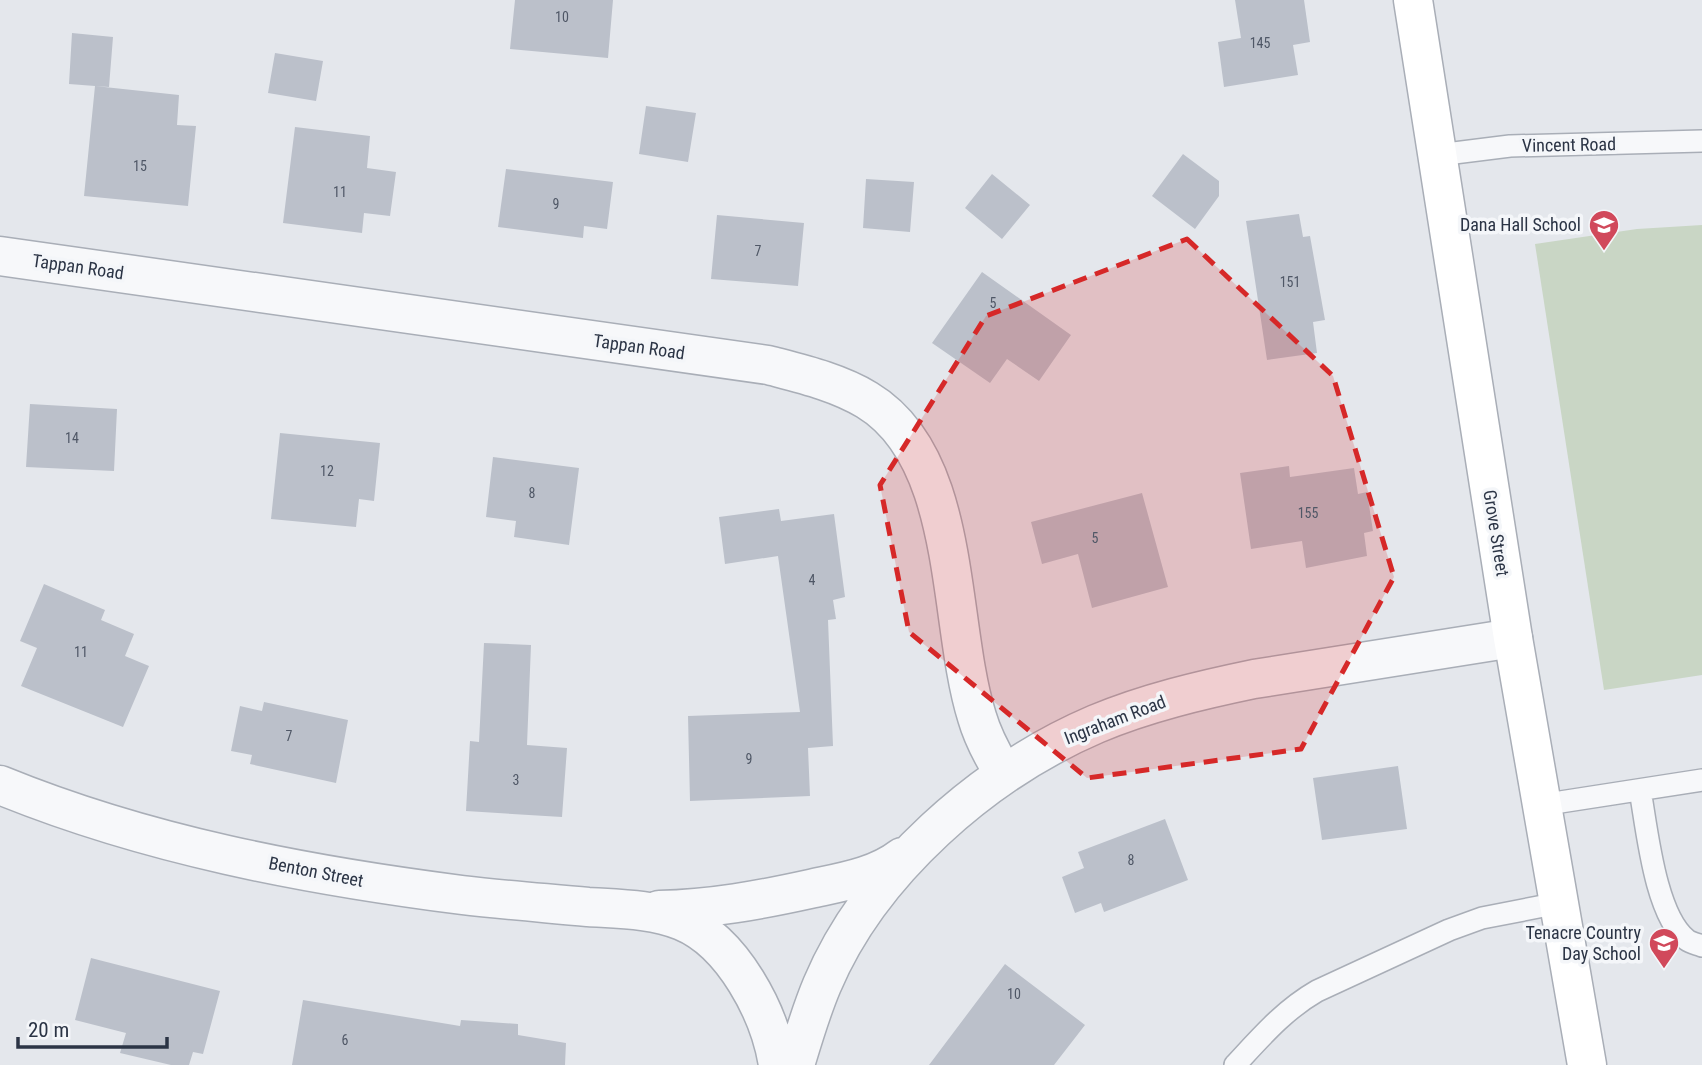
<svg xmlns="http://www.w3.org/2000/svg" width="1702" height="1065" viewBox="0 0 1702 1065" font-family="'Roboto Condensed',sans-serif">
<rect width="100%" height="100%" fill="#e4e7ec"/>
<path fill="#c9d6c5" d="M1702,225V675L1604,690L1535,244L1637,229Z"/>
<path fill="#bbc0ca" d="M515,0H613L608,58L510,49Z
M1235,0H1304L1310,42L1293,45L1298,75L1224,87L1218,42L1241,38Z
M72,33L113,37L109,87L95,86L179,95L177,125L196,126L188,206L84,196L95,86L69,84Z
M275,53L323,61L316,101L268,93Z
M646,106L696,113L688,162L639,154Z
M295,127L370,136L367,168L396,172L390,216L364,213L362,233L283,223Z
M1183,154L1219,181V196L1195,229L1152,196Z
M506,169L613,182L607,229L584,226L583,238L498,227Z
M992,174L1030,205L1002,239L965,208Z
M866,179L914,182L910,232L863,228Z
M1299,214L1303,237L1310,236L1325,320L1313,322L1317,353L1267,360L1246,221Z
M717,215L804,223L798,286L711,279Z
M982,272L1071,335L1039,381L1007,359L990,383L932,343Z
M30,404L117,409L114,471L26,467Z
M280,433L380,443L374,501L359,499L356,527L271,519Z
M493,457L579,468L569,545L514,537L516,521L486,517Z
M1289,466L1290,477L1354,468L1358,494L1367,492L1373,531L1364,533L1367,556L1306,568L1302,541L1251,549L1240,473Z
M1142,493L1168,587L1092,608L1078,554L1042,564L1031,522Z
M779,509L781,521L834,514L845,597L833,600L836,619L828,620L833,746L808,748L810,796L690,801L688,716L800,712L778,556L725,564L719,517Z
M44,584L105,610L101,620L134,634L125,656L149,666L123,727L21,686L37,648L20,641Z
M484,643L531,645L527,745L567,748L562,817L466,811L470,741L479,742Z
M264,702L348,720L336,783L250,764L252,755L231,751L240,706L262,711Z
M1398,766L1407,829L1322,840L1313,778Z
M1165,819L1188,880L1104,912L1101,903L1075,913L1062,877L1084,868L1078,852Z
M91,958L220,991L203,1054L193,1052L189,1065H171L120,1053L126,1033L75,1020Z
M1005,964L1085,1025L1054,1065H929Z
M303,1000L460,1026L461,1020L518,1024V1035L566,1043L565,1065H292Z"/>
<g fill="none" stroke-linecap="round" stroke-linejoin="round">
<g stroke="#a9aeb7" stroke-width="24">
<path id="lane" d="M1438,155L1510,146L1702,141
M1640,790C1647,829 1655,915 1687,940C1691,943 1697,944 1702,946
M1541,805L1702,780
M1235,1065C1261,1037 1284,1010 1317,991L1449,930L1482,918L1559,903"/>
</g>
<g stroke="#a9aeb7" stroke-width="41">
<path id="street" d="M0,256L768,365C802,374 837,382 867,400C963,458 947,622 977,717C983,738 993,756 1004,774
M0,785C147,845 305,875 462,895C504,900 546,903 588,907C619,909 653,909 682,921C733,942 770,1013 778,1065
M659,910C711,909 760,900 810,889C842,882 876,877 902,857
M795,1065C803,1038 811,1011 822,985C870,871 984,772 1096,724C1146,703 1201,690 1254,679L1513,638"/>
</g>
<g stroke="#a9aeb7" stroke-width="41">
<path id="secondary" d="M1413,0L1513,638L1587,1065"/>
</g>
<use href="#lane" stroke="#f7f8fa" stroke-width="21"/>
<use href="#street" stroke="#f7f8fa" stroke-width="38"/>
<use href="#secondary" stroke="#fff" stroke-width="38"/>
</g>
<path fill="#d62828" fill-opacity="0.2" stroke="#d62828" stroke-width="5" stroke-dasharray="14 9" stroke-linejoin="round" d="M1187,239L1333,376L1394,577L1301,749L1087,778L909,632L880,485L986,316Z"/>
<defs>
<g id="school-pin" transform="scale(1.575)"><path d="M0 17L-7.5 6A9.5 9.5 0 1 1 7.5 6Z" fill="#d1495b" stroke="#f4f6f9"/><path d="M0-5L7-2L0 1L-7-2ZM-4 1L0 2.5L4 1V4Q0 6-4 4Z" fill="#fff"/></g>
</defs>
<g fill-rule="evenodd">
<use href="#school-pin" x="1604" y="225"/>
<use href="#school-pin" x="1664" y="943"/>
</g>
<g text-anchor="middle" stroke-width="7" stroke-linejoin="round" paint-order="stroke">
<g font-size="14" fill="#4f5766">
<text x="562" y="22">10</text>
<text x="1260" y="48">145</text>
<text x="140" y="171">15</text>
<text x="340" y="197">11</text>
<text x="556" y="209">9</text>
<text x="758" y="256">7</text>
<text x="1290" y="287">151</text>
<text x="993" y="308">5</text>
<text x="72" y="443">14</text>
<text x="327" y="476">12</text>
<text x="532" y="498">8</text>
<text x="1308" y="518">155</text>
<text x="1095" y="543">5</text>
<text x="812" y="585">4</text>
<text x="81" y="657">11</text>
<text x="289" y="741">7</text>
<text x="749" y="764">9</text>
<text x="516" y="785">3</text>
<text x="1131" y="865">8</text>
<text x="1014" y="999">10</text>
<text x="345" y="1045">6</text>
</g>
<g font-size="18" fill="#2b3445" stroke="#f4f6f9">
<text transform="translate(1569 145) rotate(-1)" y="6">Vincent Road</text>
<text transform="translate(78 267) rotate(8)" y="6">Tappan Road</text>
<text transform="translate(639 347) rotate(8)" y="6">Tappan Road</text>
<text transform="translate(1496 533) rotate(81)" y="6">Grove Street</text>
<text transform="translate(1115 720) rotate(-21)" y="6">Ingraham Road</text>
<text transform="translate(316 872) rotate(11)" y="6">Benton Street</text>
</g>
<g font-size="18" fill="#2b3445" stroke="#f4f6f9" text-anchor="end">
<text x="1581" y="231">Dana Hall School</text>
<text x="1641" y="939">Tenacre Country<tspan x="1641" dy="21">Day School</tspan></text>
</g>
</g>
<path d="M18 1037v10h149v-10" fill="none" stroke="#2b3445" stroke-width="3.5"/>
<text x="28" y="1037" font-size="21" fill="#2b3445" stroke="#f4f6f9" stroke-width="5" paint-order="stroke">20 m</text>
</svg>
